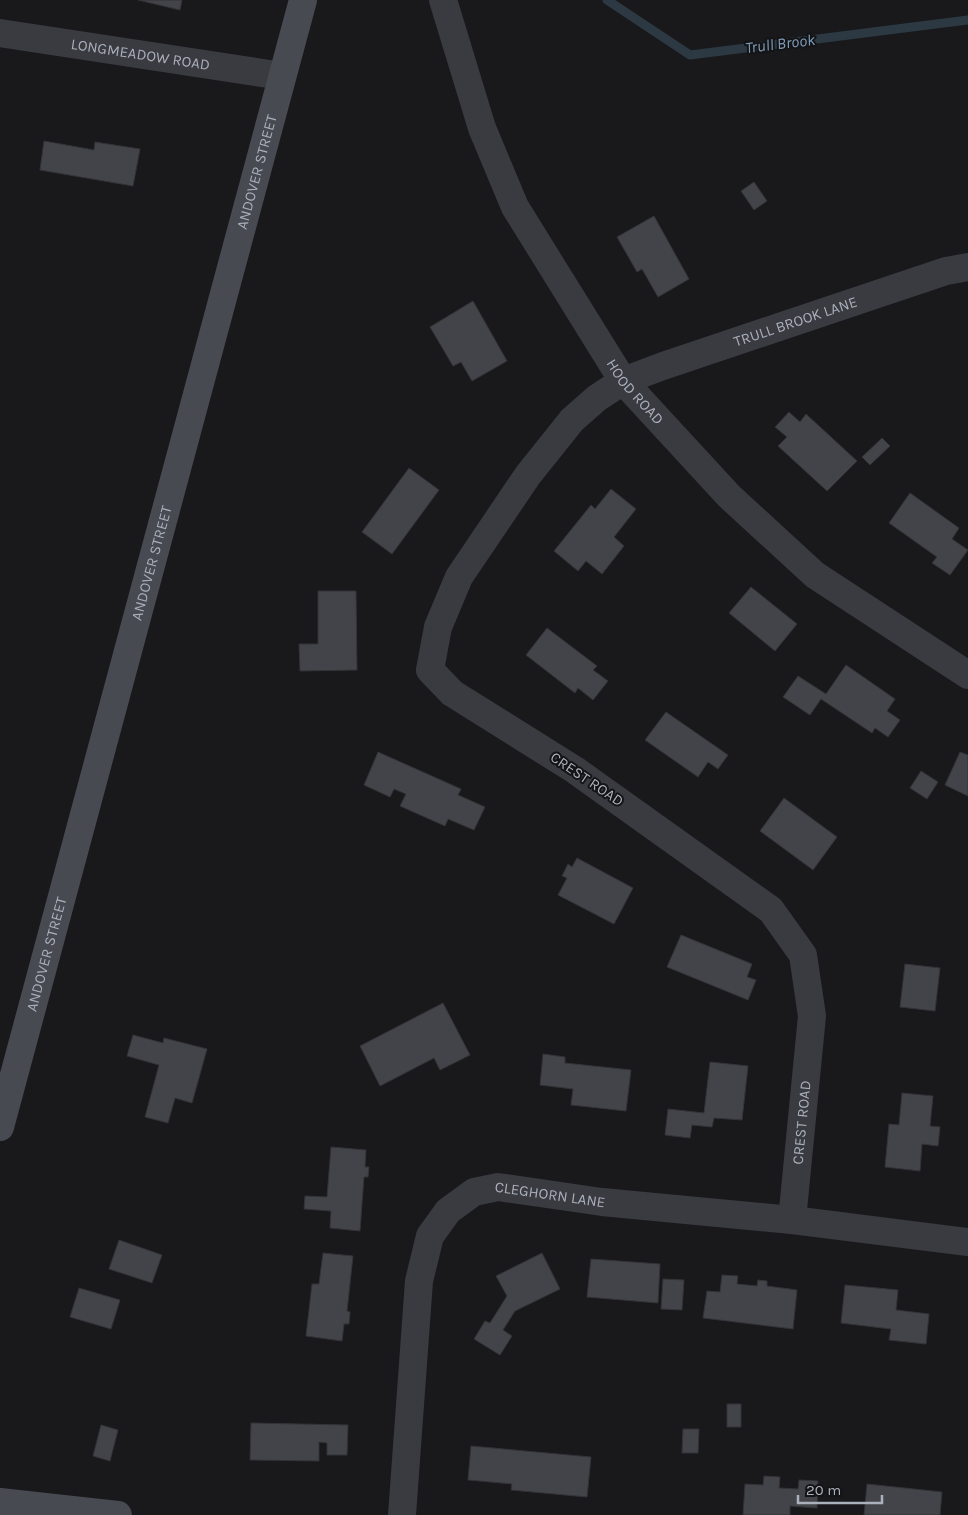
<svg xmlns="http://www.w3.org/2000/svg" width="968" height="1515" viewBox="0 0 968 1515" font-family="Karla,sans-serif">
<rect width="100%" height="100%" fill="#19191c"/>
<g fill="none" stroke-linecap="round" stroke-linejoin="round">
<path stroke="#2d3942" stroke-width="9" d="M607,0L690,55L968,20"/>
</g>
<path fill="#434449" stroke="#333338" d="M138,0H182L180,10Z
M44,141L94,150L95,142L140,149L133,186L40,170Z
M754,182L767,201L754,210L741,191Z
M654,216L689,279L658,297L642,269L637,272L617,237Z
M473,301L507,361L472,381L461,362L453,366L430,327Z
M789,412L800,422L806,414L857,461L827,491L778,446L787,437L775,427Z
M882,438L890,446L870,465L862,457Z
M409,468L439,490L392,554L362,532Z
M611,489L636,509L614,537L624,546L602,574L586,561L578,571L554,551L591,505L595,509Z
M910,493L959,528L952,539L968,550L950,575L932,563L937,557L889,523Z
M751,587L797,624L775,651L729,613Z
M318,591H356L357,670L300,671L299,644H318Z
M547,628L597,666L593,670L608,681L593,700L578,688L575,693L526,655Z
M846,665L895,699L887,711L900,720L888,737L875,728L872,733L821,699L810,715L783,697L798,676L826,694Z
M666,712L728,755L718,769L708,762L698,777L645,740Z
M378,752L461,789L458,795L485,807L474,830L448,819L445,826L400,806L406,794L394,789L390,797L364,785Z
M960,752L968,755V796L945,785Z
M921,771L938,782L927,799L910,788Z
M784,798L837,837L813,870L760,831Z
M577,858L633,888L614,924L558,895L567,878L562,876L568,864L572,867Z
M681,935L752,964L747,977L756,980L748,1000L667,967Z
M905,964L940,968L935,1011L900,1007Z
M443,1003L470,1055L440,1070L434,1058L380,1086L360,1046Z
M133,1035L163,1043L164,1038L207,1049L192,1103L175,1098L168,1123L145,1117L159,1065L127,1056Z
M543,1054L565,1057V1063L631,1070L626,1111L571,1105L573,1089L540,1085Z
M710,1062L748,1066L742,1120L714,1118L712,1127L692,1125L690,1138L665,1135L668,1109L704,1113Z
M902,1093L933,1096L930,1126L940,1127L938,1146L922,1144L920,1171L885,1167L889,1124L899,1125Z
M331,1147L366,1150L365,1167H369L368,1177H364L360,1231L330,1228L331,1211L304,1209L305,1196L327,1197Z
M119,1240L162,1255L152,1283L109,1269Z
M323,1253L353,1256L347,1311L350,1312L349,1324H344L342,1341L306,1336L312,1284H319Z
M542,1253L560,1289L515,1311L503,1330L512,1336L500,1355L474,1339L485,1321L490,1323L507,1296L496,1276Z
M591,1259L660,1264L658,1303L587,1297Z
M722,1275L738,1276L737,1284L757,1286L758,1280L767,1281V1286L797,1290L793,1329L703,1318L707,1291L720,1292Z
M663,1279L684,1280L682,1310L661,1309Z
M845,1285L898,1290L896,1310L929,1314L926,1344L889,1340L891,1329L841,1323Z
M79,1288L120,1300L111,1329L70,1317Z
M727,1404H741V1427H727Z
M251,1423L348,1425L347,1455H327V1443L319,1442V1461L250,1460Z
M101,1425L118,1430L110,1461L93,1456Z
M683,1429H699L698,1453H682Z
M471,1446L591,1457L587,1497L511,1490L512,1484L468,1480Z
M764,1476L780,1477L779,1488L798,1489L799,1480L818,1481L817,1508L790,1506V1515H743L745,1484L763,1485Z
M867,1484L942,1492L940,1515H864Z"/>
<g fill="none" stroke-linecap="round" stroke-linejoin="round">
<g stroke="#3a3b41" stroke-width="28">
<path id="s1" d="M443,0L482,128L515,207L623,381L729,496L815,575L968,675"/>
<path id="s2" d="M0,33L282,76"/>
<path id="s3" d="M792,1220L812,1016L803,955L771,910L575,770L452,693L430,670L438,627L459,577L528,475L572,420L597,398L623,381L663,366L946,271L968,267"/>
<path id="s4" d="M402,1515L419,1281L430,1236L448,1211L474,1192L498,1187L602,1202L792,1220L968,1242"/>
</g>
<g stroke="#474a51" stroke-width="28">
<path id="s5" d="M0,1127L303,0"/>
<path d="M0,1502L118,1515"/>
</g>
</g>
<g text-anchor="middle" stroke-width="4" stroke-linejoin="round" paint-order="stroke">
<g font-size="15" fill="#aab0bc" stroke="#141417">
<text dy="5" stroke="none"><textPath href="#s2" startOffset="142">LONGMEADOW ROAD</textPath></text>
<text dy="5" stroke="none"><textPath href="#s5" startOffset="989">ANDOVER STREET</textPath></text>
<text dy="5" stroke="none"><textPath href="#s3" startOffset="1278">TRULL BROOK LANE</textPath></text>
<text dy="5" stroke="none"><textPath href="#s1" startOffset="440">HOOD ROAD</textPath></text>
<text dy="5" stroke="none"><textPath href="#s5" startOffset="584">ANDOVER STREET</textPath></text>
<text transform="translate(587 779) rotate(34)" y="5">CREST ROAD</text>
<text dy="5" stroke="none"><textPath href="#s5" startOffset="179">ANDOVER STREET</textPath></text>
<text dy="5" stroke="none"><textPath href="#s3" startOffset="98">CREST ROAD</textPath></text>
<text dy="5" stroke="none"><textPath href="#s4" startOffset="421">CLEGHORN LANE</textPath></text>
</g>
<g font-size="16" font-style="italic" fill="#7f9eba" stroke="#141417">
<text transform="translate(780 43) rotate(-7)" y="6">Trull Brook</text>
</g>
</g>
<path d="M798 1495v8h84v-8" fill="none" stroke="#aab0bc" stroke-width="2.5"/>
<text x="806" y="1495" font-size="15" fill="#aab0bc" stroke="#141417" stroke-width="4" paint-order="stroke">20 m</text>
</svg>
